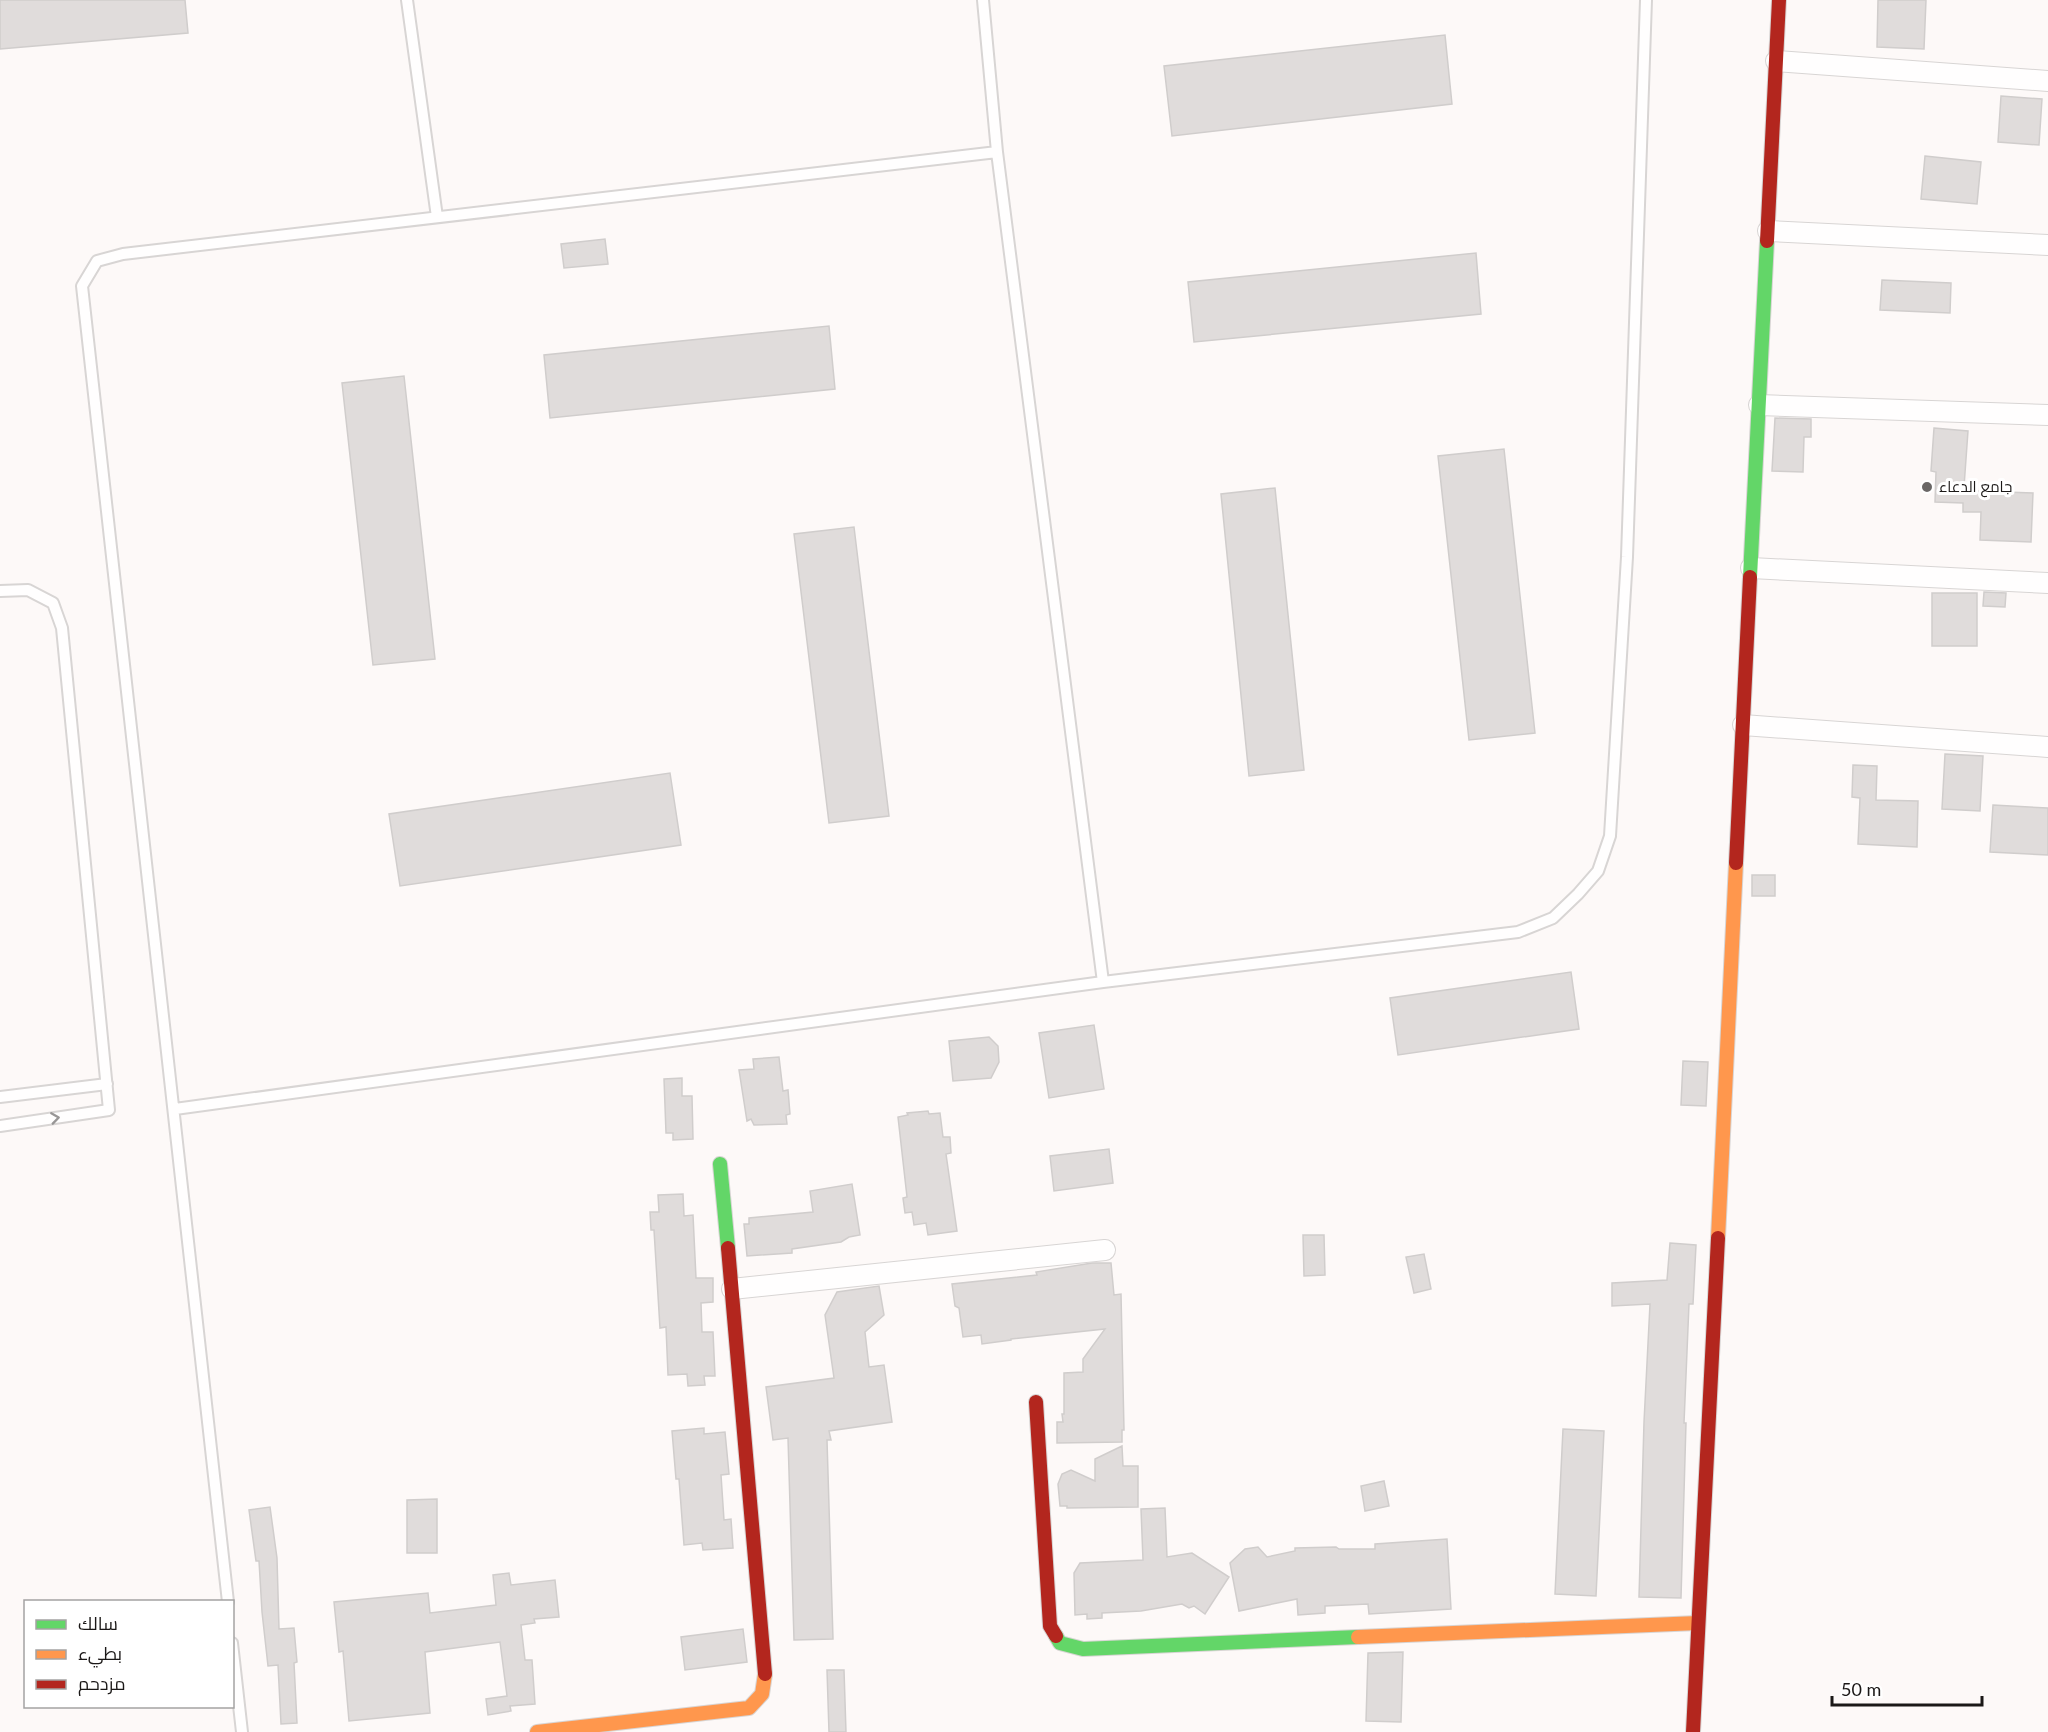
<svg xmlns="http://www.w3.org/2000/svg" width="2048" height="1732" viewBox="0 0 2048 1732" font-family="Lato,Cairo,sans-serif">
<rect width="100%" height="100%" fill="#fdf9f8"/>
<path fill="#e0dcdb" stroke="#d0cdcc" stroke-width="1.5" d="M0,0H185L188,33L0,49Z
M1878,0H1926L1924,49L1877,47Z
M1445,35L1452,104L1172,136L1164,66Z
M2001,96L2042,99L2039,145L1998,142Z
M1925,156L1981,162L1977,204L1921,199Z
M605,239L608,264L564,268L561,244Z
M1476,253L1481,314L1194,342L1188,282Z
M1882,280L1951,283L1950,313L1880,310Z
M829,326L835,389L550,418L544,355Z
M404,376L435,659L373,665L342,383Z
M1775,418L1811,419V437H1804L1803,472L1772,471Z
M1934,428L1968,431L1964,487H1974V491L2033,493L2031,542L1980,540L1981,512H1963V503L1935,502L1936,472L1931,471Z
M1504,449L1535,733L1469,740L1438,456Z
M1275,488L1304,770L1249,776L1221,494Z
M854,527L889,816L829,823L794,534Z
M1984,592L2006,593L2005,607L1983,606Z
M1932,593H1977V646H1932Z
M1945,754L1983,756L1980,811L1942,809Z
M1853,765L1877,766L1876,800L1918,801L1917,847L1858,844L1860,798L1852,797Z
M670,773L681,845L400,886L389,814Z
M1993,805L2048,808V855L1990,852Z
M1752,875H1775V896H1752Z
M1571,972L1579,1029L1398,1055L1390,998Z
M1094,1025L1104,1089L1049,1098L1039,1033Z
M989,1037L998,1046L999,1062L991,1078L953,1081L949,1041Z
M779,1057L783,1091L788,1090L790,1114L786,1115L787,1124L754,1125L751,1119L747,1121L739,1070L754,1069L753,1059Z
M1683,1061L1708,1062L1706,1106L1681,1105Z
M682,1078V1096H692L693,1139L673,1140V1133H666L664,1079Z
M928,1111L929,1114L940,1113L943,1137H950L951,1153L946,1154L957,1231L928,1235L926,1223L914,1225L912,1212L905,1213L903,1198L907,1197L898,1117L908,1115L907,1113Z
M1109,1149L1113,1183L1054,1191L1050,1156Z
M852,1184L860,1235L849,1237L841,1242L792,1249V1253L747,1256L744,1224H749V1218L813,1212L810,1191Z
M683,1194L684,1216L693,1215L696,1278H713V1302L701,1303L702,1332H713L715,1376H704L705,1385L688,1386L687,1374L668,1375L666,1327L660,1328L654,1230H651L650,1212H659L658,1195Z
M1303,1235H1324L1325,1275L1304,1276Z
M1670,1243L1696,1245L1693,1304H1689L1684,1423H1686L1681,1598L1639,1597L1644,1422L1650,1304L1612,1306V1283L1667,1280Z
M1424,1254L1431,1289L1414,1293L1406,1257Z
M1092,1263H1111L1114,1295L1121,1294L1124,1430H1122V1442L1057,1443V1422H1063L1062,1414H1064V1373L1083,1372V1359L1105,1329L1011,1339V1340L982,1344L981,1335L963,1337L959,1308L955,1306L952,1284L1037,1275L1036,1272Z
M879,1286L884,1315L865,1332L869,1367L884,1365L892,1422L829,1431L831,1440H827L833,1639L794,1640L788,1438L773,1440L766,1387L834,1378L825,1315L837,1292Z
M704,1428V1434L725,1432L729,1474L721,1475L724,1520L731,1519L733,1548L703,1550L702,1543L684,1545L679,1479H676L672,1431Z
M1563,1429L1604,1431L1596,1596L1555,1594Z
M1122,1446L1123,1466H1138V1507L1067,1508V1506H1060L1058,1484L1062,1474L1071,1470L1095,1481V1459Z
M1384,1481L1389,1506L1365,1511L1361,1486Z
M437,1499V1553H407V1500Z
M270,1507L277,1558L279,1629L294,1628L297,1662L294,1663L297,1723L281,1724L278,1665L268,1666L262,1612L259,1561H256L249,1510Z
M1165,1508L1167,1557L1192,1553L1229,1577L1205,1614L1194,1606L1189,1608L1182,1604L1141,1611L1102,1613V1618L1087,1619V1614L1075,1615L1074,1573L1080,1563L1143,1560L1141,1509Z
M1447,1539L1451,1609L1369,1614L1368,1604L1325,1606V1613L1298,1615L1297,1599L1239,1611L1230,1563L1245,1549L1258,1547L1267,1557L1295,1551V1548L1336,1547L1339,1549H1375V1544Z
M509,1573L511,1585L555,1580L559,1617L534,1619L535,1623L521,1625L525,1660H532L535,1704L510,1706L511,1711L488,1715L486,1699L507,1696L500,1642L425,1652L430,1713L349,1721L343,1651L339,1652L334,1602L428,1593L430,1613L496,1605L493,1575Z
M743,1629L747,1662L685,1670L681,1637Z
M1403,1652L1401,1722L1366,1721L1368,1653Z
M827,1670H844L846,1732H829Z"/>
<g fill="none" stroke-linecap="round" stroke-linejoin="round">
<g stroke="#d8d5d4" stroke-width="14">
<path id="lane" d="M407,0L437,217
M983,0L997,152L1103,982
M0,591L28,590L53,603L62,628L109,1110L0,1126
M0,1097L107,1084
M175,1109L1103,982L1518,932L1553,918L1578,894L1598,871L1610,836L1627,557L1646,0
M228,1602L82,286L97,261L123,254L997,152
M232,1643L242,1732"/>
</g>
<g stroke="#d8d5d4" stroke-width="22">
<path id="street" d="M1776,61L2048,81
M1768,231L2048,245
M1759,405L2048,415
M1751,568L2048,583
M1743,725L2048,747
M732,1289L1105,1250"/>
</g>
<g stroke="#d8d5d4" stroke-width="16">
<path id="fast" d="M1750,577L1767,241
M720,1164L728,1248
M1056,1636L1060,1643L1083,1649L1358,1637"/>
</g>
<g stroke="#d8d5d4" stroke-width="16">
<path id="slow" d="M1718,1238L1736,863
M1358,1637L1698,1623
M537,1732L749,1708L762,1694L765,1674"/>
</g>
<g stroke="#d8d5d4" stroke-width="16">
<path id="jam" d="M1767,241L1779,0
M1736,863L1750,577
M728,1248L765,1674
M1036,1402L1050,1626L1056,1636
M1693,1732L1718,1238"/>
</g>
<use href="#lane" stroke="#fffefe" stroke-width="10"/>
<use href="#street" stroke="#fffefe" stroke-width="20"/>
<use href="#fast" stroke="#63d668" stroke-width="14"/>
<use href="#slow" stroke="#ff974d" stroke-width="14"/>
<use href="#jam" stroke="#b3261e" stroke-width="14"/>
</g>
<defs><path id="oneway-chevron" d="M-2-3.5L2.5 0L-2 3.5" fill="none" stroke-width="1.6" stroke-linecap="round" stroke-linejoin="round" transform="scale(1.5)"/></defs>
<use stroke="#989696" href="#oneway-chevron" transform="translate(55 1118) rotate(-8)"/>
<circle fill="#6a6766" stroke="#fff" stroke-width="2" cx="1927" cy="487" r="6"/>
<g text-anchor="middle" stroke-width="6" stroke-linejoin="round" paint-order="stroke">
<g font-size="15" fill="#1b1817" stroke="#fff" text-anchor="start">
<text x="1939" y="492">جامع الدعاء</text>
</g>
</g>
<rect x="24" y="1600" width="210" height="108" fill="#ffffff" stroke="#a4a3a2" stroke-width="1.5"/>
<rect x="36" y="1620" width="30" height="9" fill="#63d668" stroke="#a4a3a2" stroke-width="1.5"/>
<text x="78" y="1630" font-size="18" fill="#1b1817">سالك</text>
<rect x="36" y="1650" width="30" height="9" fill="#ff974d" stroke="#a4a3a2" stroke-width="1.5"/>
<text x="78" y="1660" font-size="18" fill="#1b1817">بطيء</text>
<rect x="36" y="1680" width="30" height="9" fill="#b3261e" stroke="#a4a3a2" stroke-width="1.5"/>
<text x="78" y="1690" font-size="18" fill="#1b1817">مزدحم</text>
<path d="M1832 1696v9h150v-9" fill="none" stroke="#1b1817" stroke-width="3"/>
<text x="1841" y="1696" font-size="18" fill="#1b1817" stroke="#ffffff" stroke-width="4.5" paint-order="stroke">50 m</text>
</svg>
